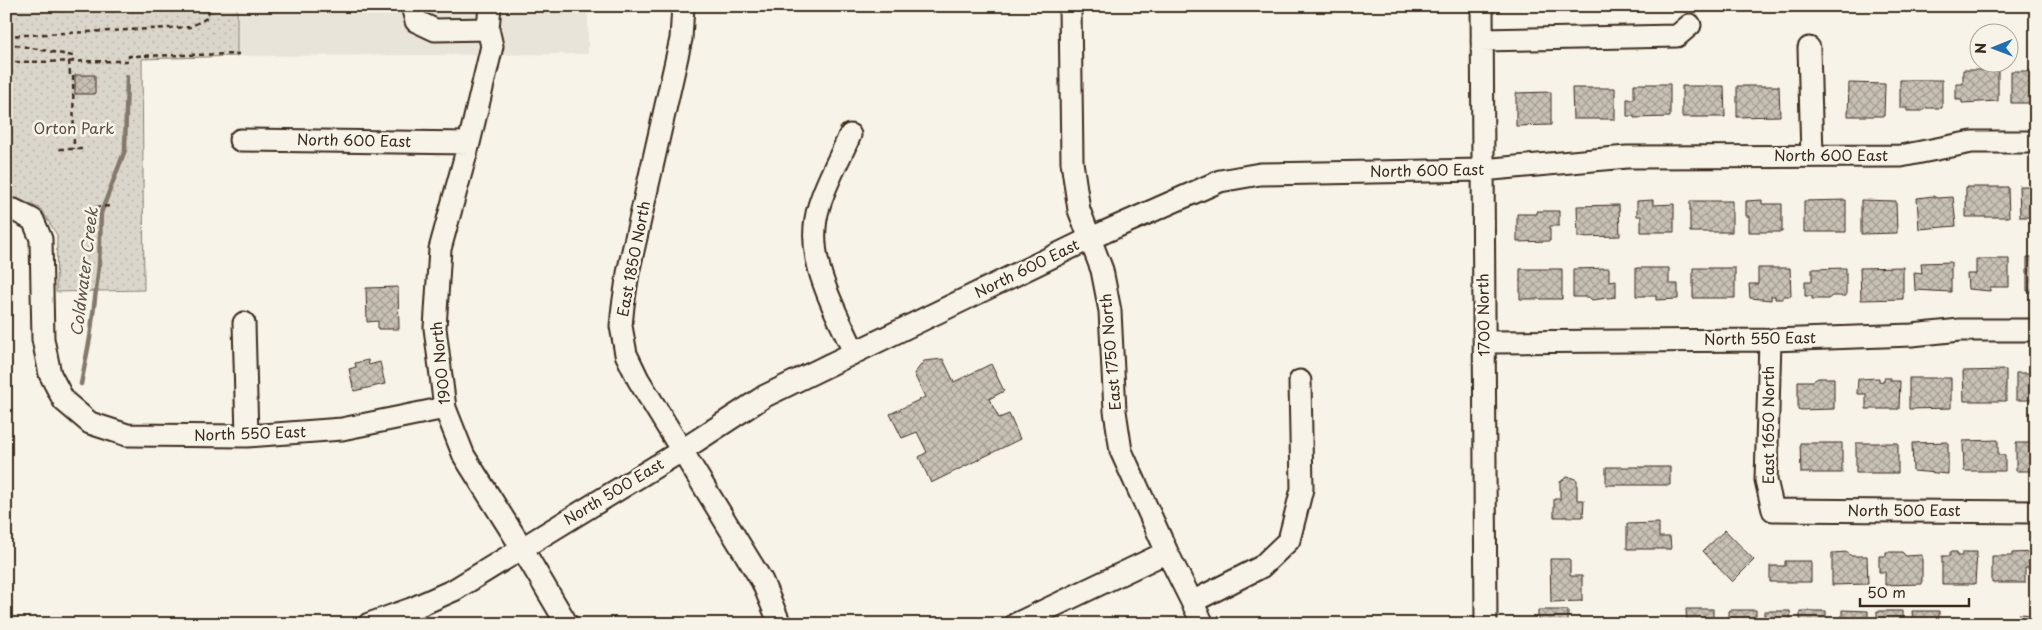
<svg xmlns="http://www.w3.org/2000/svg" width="2042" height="630" viewBox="0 0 2042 630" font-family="'Playpen Sans',sans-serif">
<defs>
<pattern id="grass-dots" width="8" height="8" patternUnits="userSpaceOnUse" patternTransform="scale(1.25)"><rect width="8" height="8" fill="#dbd6cb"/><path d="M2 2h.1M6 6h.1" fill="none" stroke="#bdb8ae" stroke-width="1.8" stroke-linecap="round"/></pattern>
<pattern id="building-cross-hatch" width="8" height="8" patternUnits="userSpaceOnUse" patternTransform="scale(1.25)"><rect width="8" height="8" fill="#c8c1b6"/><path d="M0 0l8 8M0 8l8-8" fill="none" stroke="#a49d93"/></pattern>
</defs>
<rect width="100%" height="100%" fill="#f7f3e8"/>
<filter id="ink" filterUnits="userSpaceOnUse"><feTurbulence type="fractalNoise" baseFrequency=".02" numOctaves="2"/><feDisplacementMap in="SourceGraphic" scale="10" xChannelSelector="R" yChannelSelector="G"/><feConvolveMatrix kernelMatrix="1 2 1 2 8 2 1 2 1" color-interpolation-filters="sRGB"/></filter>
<g filter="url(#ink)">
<path fill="#e9e4d9" d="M237,6H588V54L237,56Z"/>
<path fill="url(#grass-dots)" stroke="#8b8074" d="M6,6H237V56L142,59L144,290L56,292L57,235L41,209L19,199H6Z"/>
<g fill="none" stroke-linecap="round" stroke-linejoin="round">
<path stroke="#84786c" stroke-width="4.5" d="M81,384L90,338L99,266L101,213L125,150L127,77"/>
</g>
<path fill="url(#building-cross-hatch)" stroke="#3b2a1e" d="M1963,70H1998V101L1962,103V100H1956V84H1963Z
M2011,71H2036V103H2011Z
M75,75H95V94H75Z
M1900,80H1942V108H1926L1922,111H1907V108H1900Z
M1849,83L1885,84L1884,116H1848Z
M1634,84H1670V117L1634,118V116H1627V99H1634Z
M1682,86H1724L1725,117H1682Z
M1737,86H1779L1780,116L1737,117Z
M1572,88H1615V119H1573Z
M1551,92V125L1516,126V93Z
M2019,186H2036V217H2020Z
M1966,187H2008L2009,217H1966Z
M1933,196L1937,198L1953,197L1956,226L1919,229L1917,198Z
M1653,200V205L1674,204V232H1641V216H1637V201Z
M1762,200V204H1782V232H1749V216H1746V201Z
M1846,200V232H1804V201Z
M1861,200L1896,201L1897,233L1861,234Z
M1690,201H1732V232H1690Z
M1619,205L1620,236L1578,237L1577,206Z
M1537,211H1559V226H1550V241L1517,242V214H1537Z
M2027,257H2036V291H2027Z
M1976,259H2009V287H1990V291L1968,289L1967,274H1976Z
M1951,262V292L1915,290L1914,272L1922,273L1921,263Z
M1903,267V299L1861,300L1860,268Z
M1609,268V281L1616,280V297L1592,300L1589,297H1573V269Z
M1636,268H1669V284H1678V299L1656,300V296H1636Z
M1693,268H1735V298H1693Z
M1758,268H1790L1791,296H1783V299H1775V296H1771V300L1750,298L1749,284H1758Z
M1846,268V296H1832L1828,299H1812V296H1805V281H1812V269Z
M1520,269H1562V299H1520Z
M398,287L399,329H378V321L367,322L366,288Z
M943,359L954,382L991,364L1004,391L989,399L999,418L1009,414L1020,439L931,483L919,457L927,452L917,432L902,438L890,414L925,397L914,374L924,361Z
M368,360L369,365L380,362L385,384L354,391L349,369L356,367L355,363Z
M2034,369L2036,400H2016V373H2030V370Z
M2006,370V401H1964L1963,371Z
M1818,378H1834V409L1798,410V381H1813Z
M1879,378V381L1884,382V378H1891V381H1900L1899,409H1866V394H1857L1858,379Z
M1909,378H1951V408L1909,409Z
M1998,440V455H2005V471H1964L1963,441Z
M1948,442V474L1913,471L1912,443Z
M1800,443H1842V473H1801Z
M1856,443H1898V473H1856Z
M2016,443H2036V474H2031L2032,471H2016Z
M1606,467H1670V485H1606Z
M1568,476L1577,480V500H1584L1583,517H1554V499H1560V482Z
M1659,523V537H1670L1671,549H1627V524Z
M1725,530L1754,560L1732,582L1703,551Z
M1848,552V554L1852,556H1867L1868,584L1832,585V553Z
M1886,552H1902L1906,556L1922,555V584L1885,585V572H1879V556H1886Z
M1950,552H1957V556H1962V552H1977L1975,584H1942V556H1950Z
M2034,552L2035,568H2025V583H1992V556H2012V553Z
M1550,559H1570V576H1582V601L1551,602Z
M1785,561H1811V582H1770V566H1785Z
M1686,609H1713V624H1687Z
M1538,610H1568V624H1538Z
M1729,610H1756V624H1729Z
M1842,610L1868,611V624H1842Z
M1764,611H1790L1791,624H1764Z
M1800,611H1826V624H1800Z
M1877,611H1903V624H1877Z
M1912,611H1939V624H1913Z
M2019,614L2036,615V624H2019Z"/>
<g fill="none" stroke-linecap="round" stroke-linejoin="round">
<g stroke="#3b2a1e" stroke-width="25">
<path id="minor" d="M412,6L416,21L435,30L488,29
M490,6L488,29L492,46L469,143L440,249L435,328L445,408L464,456L522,548L567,624
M683,6L681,39L628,273L623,306L621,326L626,354L638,379L762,581L780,624
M1070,6L1072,162L1079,210L1102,270L1110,311L1115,411L1121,451L1167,552L1203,624
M1482,6L1486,624
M1482,40L1677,36L1690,25
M1809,48L1812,156
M850,135C840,158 826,182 819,206C803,257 834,307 854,352
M240,140L469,143
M6,210H14L33,220L41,239L43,339L50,374L64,401L90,423L127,435L247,436L342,429L445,408
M244,323L247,436
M1770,340L1766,480L1773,510L2036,512
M1485,342L1770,340L1912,335L1960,330H2036
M1192,602L1261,567L1289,540L1302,489L1300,381
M369,624L411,609L454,590L681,451L765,396L1091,238L1220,181L1260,174L1482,170L1627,157L1901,156L1972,142H2036
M1016,624L1167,552"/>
</g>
<path stroke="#3b2a1e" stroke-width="2.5" stroke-dasharray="5 4" stroke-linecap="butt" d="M6,36L190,27L207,18L210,6
M6,43L73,56V61
M69,61L70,75H73L74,149
M6,62L129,61V56L239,54
M59,149H85
M95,207L111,206"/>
<use href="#minor" stroke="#f7f3e8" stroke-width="21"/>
</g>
</g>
<g text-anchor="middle" stroke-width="5" stroke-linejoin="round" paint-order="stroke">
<g font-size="15" fill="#5b4c41" stroke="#f7f3e8">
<text x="74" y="134">Orton Park</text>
</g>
<g font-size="15" fill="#3b2a1e" stroke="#f7f3e8">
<text transform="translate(354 141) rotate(1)" y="5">North 600 East</text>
<text x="1831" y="161">North 600 East</text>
<text transform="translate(1427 171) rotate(-1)" y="5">North 600 East</text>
<text transform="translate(634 259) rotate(-79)" y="5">East 1850 North</text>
<text transform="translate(1027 269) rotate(-26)" y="5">North 600 East</text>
<text transform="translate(1484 315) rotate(-91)" y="5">1700 North</text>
<text transform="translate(1760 339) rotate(-1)" y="5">North 550 East</text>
<text transform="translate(1111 352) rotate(-95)" y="5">East 1750 North</text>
<text transform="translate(441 363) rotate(-96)" y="5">1900 North</text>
<text transform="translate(1769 425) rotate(-90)" y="5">East 1650 North</text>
<text transform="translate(250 434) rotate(-2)" y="5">North 550 East</text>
<text transform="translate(614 492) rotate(-31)" y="5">North 500 East</text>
<text x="1904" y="516">North 500 East</text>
</g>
<g font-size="16" font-style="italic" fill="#5f5145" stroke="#f7f3e8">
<text transform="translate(84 272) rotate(-83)" y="6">Coldwater Creek</text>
</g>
</g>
<rect width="2042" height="630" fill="none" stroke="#f7f3e8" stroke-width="25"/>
<rect x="12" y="12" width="2017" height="605" fill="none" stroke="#3b2a1e" stroke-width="2" filter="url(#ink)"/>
<g transform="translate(1994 48) rotate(269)"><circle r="24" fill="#f7f3e8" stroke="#aca397"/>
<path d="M0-4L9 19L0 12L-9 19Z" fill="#1f6fb2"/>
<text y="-8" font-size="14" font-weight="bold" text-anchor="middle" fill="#3b2a1e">N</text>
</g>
<path d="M1860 598v8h109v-8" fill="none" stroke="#3b2a1e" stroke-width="2.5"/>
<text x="1867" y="598" font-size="15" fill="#3b2a1e" stroke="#f7f3e8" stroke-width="4" paint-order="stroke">50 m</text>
</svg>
